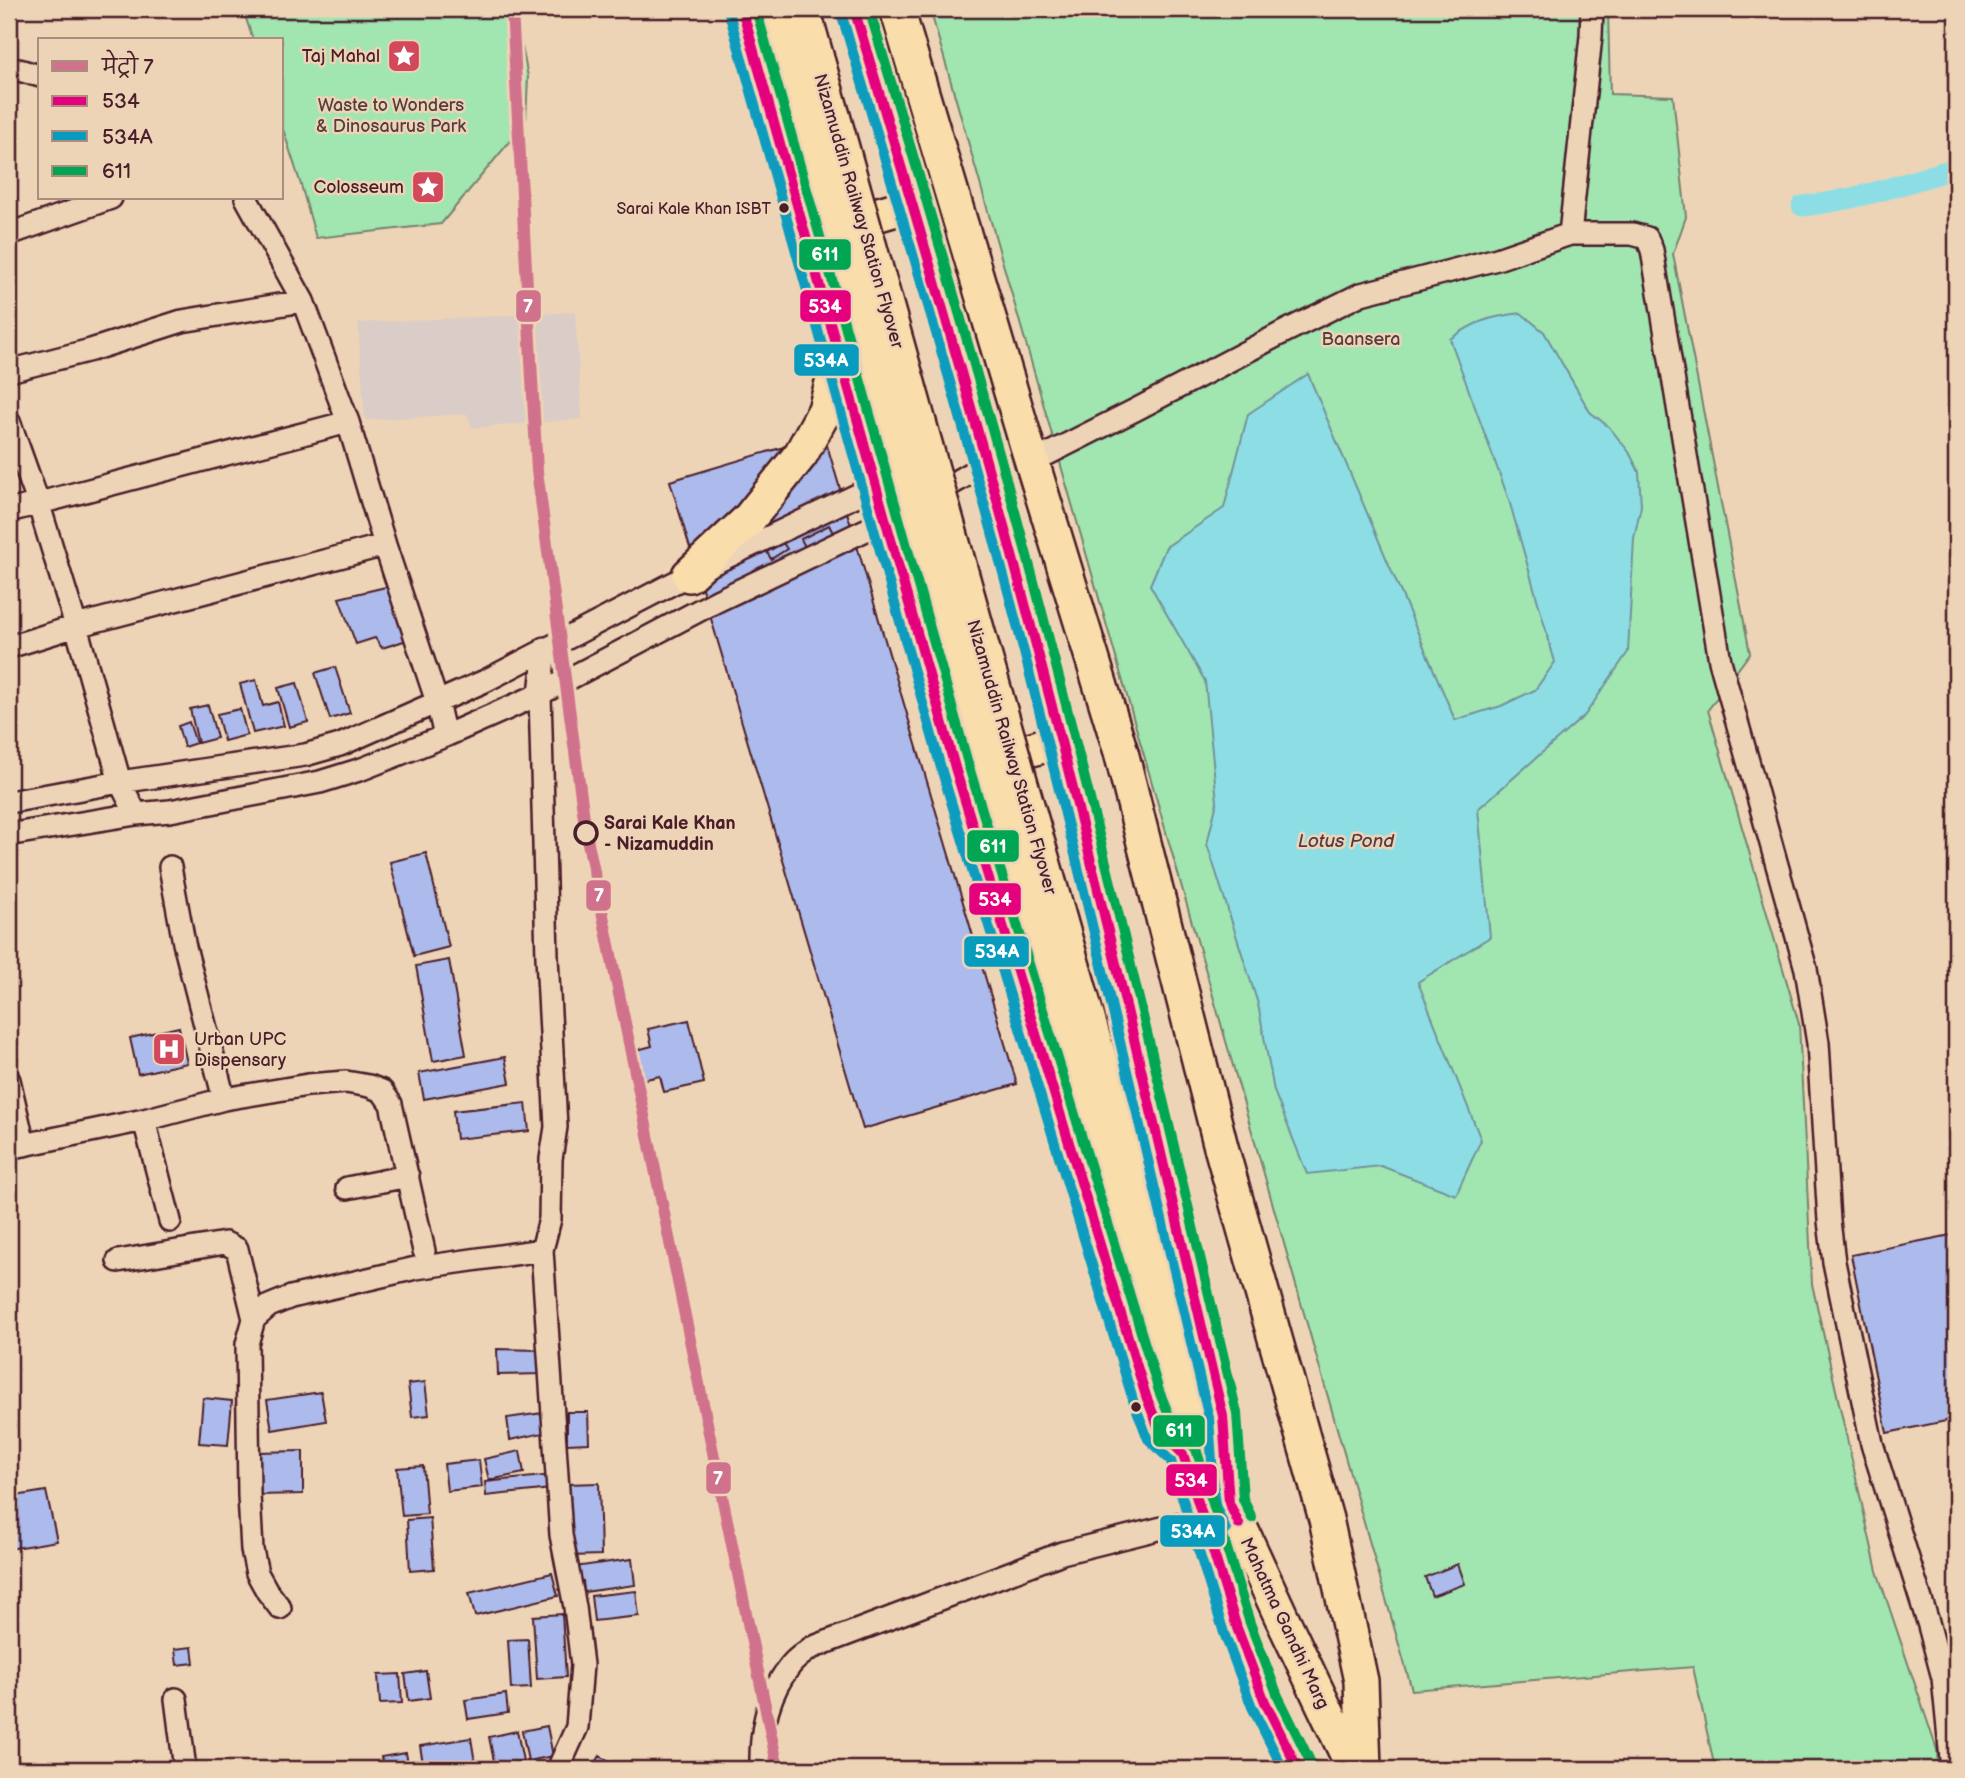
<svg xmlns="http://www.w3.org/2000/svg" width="1965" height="1778" viewBox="0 0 1965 1778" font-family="'Balsamiq Sans','Playpen Sans Deva',sans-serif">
<rect width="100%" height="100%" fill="#eed4b6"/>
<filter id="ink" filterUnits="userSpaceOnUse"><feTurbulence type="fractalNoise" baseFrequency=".0143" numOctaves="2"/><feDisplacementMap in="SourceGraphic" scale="14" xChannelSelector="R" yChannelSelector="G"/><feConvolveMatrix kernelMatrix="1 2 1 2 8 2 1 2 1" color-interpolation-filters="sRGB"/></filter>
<g filter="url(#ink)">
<path fill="#daccc6" d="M575,312L582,419L472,428L467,414L365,420L358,323Z"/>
<path fill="#a1e5b1" stroke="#76826e" stroke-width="2" d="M243,9H515L528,77L526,122L441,224L316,238L301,185L282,126V40H253Z
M930,9H1608L1610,94L1673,96L1686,217L1673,254L1750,653L1708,710L1799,1024L1812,1284L1877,1571L1937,1750L1938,1769H1715L1693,1667L1412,1690Z"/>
<path fill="#8ddee4" stroke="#72929a" stroke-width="2" d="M1521,313L1544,332L1590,412L1609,427L1629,452L1639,472L1641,506L1634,538L1628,652L1585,715L1478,809L1490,937L1418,982L1481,1140L1456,1195L1381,1166L1307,1174L1274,1091L1258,1004L1207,844L1217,802L1205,681L1150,585L1166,547L1224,508L1248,414L1308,374L1455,720L1501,706L1535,690L1555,662L1509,500L1450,339C1476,321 1489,317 1521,313Z"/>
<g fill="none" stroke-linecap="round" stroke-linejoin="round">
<path stroke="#8ddee4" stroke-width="21" d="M1802,206C1855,201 1906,183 1956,168"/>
</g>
<path fill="#acbbeb" stroke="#4a1f2b" stroke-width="2" d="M824,435L1017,1084L863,1129L670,481Z
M829,525L833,533L805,547L801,539Z
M783,543L787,549L771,559L767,552Z
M390,586L407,640L382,648L375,638L356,644L339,598Z
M335,667L350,713L330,719L315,673Z
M256,680L263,706L278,702L284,726L253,733L240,684Z
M297,683L308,722L289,727L278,688Z
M208,705L217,738L198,743L190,709Z
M240,709L247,735L224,741L217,714Z
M189,722L196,743L184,747L178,726Z
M426,853L449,947L414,956L390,862Z
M449,960L466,1055L433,1061L416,966Z
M689,1020L704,1083L664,1092L660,1076L632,1082L626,1053L652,1046L648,1029Z
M179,1027L187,1063L138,1074L130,1038Z
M505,1057L510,1083L424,1099L419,1073Z
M526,1103L529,1131L456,1139L453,1111Z
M1956,1234V1419L1887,1433L1851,1255Z
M497,1349L538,1350L539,1374L498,1375Z
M425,1382L429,1415L412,1417L408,1384Z
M321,1392L326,1421L272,1430L267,1400Z
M203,1398L232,1401L228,1445L199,1443Z
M567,1412H588L589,1443L567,1444Z
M543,1413V1433L510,1440L507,1418Z
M303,1451V1494L256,1495V1452Z
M520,1451L524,1473L489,1480L484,1459Z
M479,1460L482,1487L447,1491L444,1464Z
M423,1466L427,1514L402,1516L397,1468Z
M552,1475L551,1489L486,1496L485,1482Z
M599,1483L601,1555L569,1556L567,1484Z
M46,1491L57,1541L9,1549V1497Z
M430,1518L434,1569L410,1571L407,1520Z
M632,1559L635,1585L584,1592L583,1581L576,1582L574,1567Z
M1458,1564L1465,1584L1432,1596L1425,1577Z
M552,1573L558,1596L475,1616L469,1593Z
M636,1591L639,1616L594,1621L591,1596Z
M562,1614L566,1677L537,1679L533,1616Z
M528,1639L531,1688L511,1689L508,1640Z
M192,1647L194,1663L177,1665L175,1649Z
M426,1671L430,1698L409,1701L405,1674Z
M400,1674L402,1703L380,1704L378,1675Z
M506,1694L508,1713L468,1719L465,1700Z
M547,1726L553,1756L528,1761L522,1731Z
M517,1731L523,1761L495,1766L489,1737Z
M471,1738L476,1769H424L420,1746Z
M406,1753L409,1769H384L381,1757Z
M600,1756L611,1763L608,1769H592Z"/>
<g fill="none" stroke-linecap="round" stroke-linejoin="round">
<g stroke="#4a1f2b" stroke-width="26">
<path id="minor" d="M19,70L40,76
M246,198L303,301L348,422L385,545L437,702L445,736
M9,234L111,198
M1570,234H1632L1647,238L1652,250L1720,661L1806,969L1818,1043L1829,1221L1834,1262L1872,1444L1928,1622L1943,1678L1952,1769
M9,371L91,350L182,321L303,301
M9,421L38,502L76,626L120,782L136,814
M1032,462L1137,409L1280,334L1361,294L1497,259L1570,234L1591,36L1592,9
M929,497L988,463
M9,511L348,422
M9,647L76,626L385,545
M545,648L540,694L547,957L556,1127L551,1159L550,1219L542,1250L561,1535L575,1607L582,1665L577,1727L558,1769
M9,802L120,782L305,755L340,745L485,681L689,575L876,486L887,484
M9,832L19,833L136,814L170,811L320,782L362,769L445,736L540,694L717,601L895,516
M170,867L184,943L224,1099
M9,1080L24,1145
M144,1120L170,1221
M9,1148L144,1120L224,1099L308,1085L346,1082L369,1086L382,1091L391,1104L424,1251
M347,1188L408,1176
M118,1261L225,1243L237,1249L254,1319
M280,1608L267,1591L257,1573L252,1550L249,1495L247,1344L254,1319L269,1306L291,1297L416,1268L542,1250
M176,1699L185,1769
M761,1769C760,1733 767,1695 790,1666C795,1659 804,1653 811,1648L1062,1553L1202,1518"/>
</g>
<g stroke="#4a1f2b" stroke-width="38">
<path id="primary" d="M742,9L956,771L1146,1396L1160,1431L1183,1454L1237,1628L1265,1702L1298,1769
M854,9C928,251 999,495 1061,740C1117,965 1169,1191 1223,1416L1229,1503L1281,1616L1354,1769
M897,9L1028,449L1121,752L1221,1147L1326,1519L1361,1681L1364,1769
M835,227L913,204
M689,575L748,520L801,454L825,410L833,379V356
M985,762L1061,741"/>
</g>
<g stroke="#4a1f2b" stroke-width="40">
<path id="trunk" d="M1155,1258L1198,1424L1229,1503
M1129,1264L1183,1454"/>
</g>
<use href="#minor" stroke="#eed4b6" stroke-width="21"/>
<use href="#primary" stroke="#f9deab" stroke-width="33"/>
<use href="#trunk" stroke="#f9deab" stroke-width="35"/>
<g stroke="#4a1f2b" stroke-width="40" stroke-linecap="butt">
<path id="trunk-bridge" d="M770,9L1129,1264
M802,9L981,647L1155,1258"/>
</g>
<use href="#trunk-bridge" stroke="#f9deab" stroke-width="35"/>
<g stroke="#eed4b6" stroke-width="16">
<path id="bus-1" d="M742,9L956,771L1146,1396L1160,1431L1183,1454L1237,1628L1265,1702L1298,1769
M854,9C918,221 981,434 1037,649C1104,903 1162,1160 1223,1416L1229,1503L1239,1524"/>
</g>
<g stroke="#eed4b6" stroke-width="16">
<path id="bus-2" d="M729,13L943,775L1133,1400L1148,1439L1171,1461L1224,1633L1252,1707L1283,1769
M841,13C905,225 968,437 1024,652C1090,906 1148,1163 1209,1418L1215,1505L1226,1530"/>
</g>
<g stroke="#eed4b6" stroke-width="16">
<path id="bus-3" d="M756,9L969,767L1159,1391L1172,1423L1196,1449L1250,1623L1278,1696L1311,1763
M869,9C933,220 996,433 1051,647C1118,901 1176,1157 1237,1413L1243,1499L1252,1518"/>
</g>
<use href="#bus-1" stroke="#e5007d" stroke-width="10"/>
<use href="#bus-2" stroke="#079bbe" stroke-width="10"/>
<use href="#bus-3" stroke="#00a651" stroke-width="10"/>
<g stroke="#eed4b6" stroke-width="18">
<path id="metro-1" d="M512,9L537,471L586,833L778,1769"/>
</g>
<use href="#metro-1" stroke="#d0728c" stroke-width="12"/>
</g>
</g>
<defs>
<g id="sight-square" transform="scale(1.75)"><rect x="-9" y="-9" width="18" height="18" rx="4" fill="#d1495b" stroke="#eed4b6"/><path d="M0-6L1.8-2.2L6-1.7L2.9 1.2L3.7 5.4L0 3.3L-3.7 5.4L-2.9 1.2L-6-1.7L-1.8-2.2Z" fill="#fff"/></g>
<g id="hospital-square" transform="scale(1.75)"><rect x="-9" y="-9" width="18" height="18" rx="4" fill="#d1495b" stroke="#eed4b6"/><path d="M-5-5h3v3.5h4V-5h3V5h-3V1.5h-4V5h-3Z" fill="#fff"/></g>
</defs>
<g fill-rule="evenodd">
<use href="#sight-square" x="404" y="56"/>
<use href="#sight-square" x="428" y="187"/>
<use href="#hospital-square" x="169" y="1049"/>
</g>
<g fill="#4a1f2b" stroke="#eed4b6" stroke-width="2.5">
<circle cx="784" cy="208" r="6"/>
<circle cx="1136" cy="1407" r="6"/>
</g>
<circle fill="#eed4b6" stroke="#4a1f2b" stroke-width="3.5" cx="586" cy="833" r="11"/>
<g text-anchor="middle" stroke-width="5" stroke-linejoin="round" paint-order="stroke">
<g font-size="16" fill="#4a1f2b" stroke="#eed4b6" text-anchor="end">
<text x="771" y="214">Sarai Kale Khan ISBT</text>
</g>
<g font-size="18" fill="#4a1f2b" stroke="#eed4b6" text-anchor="end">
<text x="380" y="62">Taj Mahal</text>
<text x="404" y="193">Colosseum</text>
<text x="194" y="1045" text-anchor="start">Urban UPC<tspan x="194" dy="21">Dispensary</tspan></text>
</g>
<g font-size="18" fill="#573d3f" stroke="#eed4b6">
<text x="391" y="111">Waste to Wonders<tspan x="391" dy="21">&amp; Dinosaurus Park</tspan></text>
<text x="1361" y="345">Baansera</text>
</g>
<g font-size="18" fill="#4a1f2b" stroke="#eed4b6">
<text transform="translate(859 211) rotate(74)" y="6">Nizamuddin Railway Station Flyover</text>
<text transform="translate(1012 757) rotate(74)" y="6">Nizamuddin Railway Station Flyover</text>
<text transform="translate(1285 1623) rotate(65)" y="6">Mahatma Gandhi Marg</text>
</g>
<g font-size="18" font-weight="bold" fill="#4a1f2b" stroke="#eed4b6" text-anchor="start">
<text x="604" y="829">Sarai Kale Khan<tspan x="604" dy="21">- Nizamuddin</tspan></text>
</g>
<g font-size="19" font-style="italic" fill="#543c47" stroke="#eed4b6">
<text x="1346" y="847">Lotus Pond</text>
</g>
</g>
<g stroke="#eed4b6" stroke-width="2.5">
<rect x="798" y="238" width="54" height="33" rx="7" fill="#00a651"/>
<rect x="515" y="289" width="27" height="34" rx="7" fill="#d0728c"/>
<rect x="799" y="289" width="53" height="34" rx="7" fill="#e5007d"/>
<rect x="793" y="343" width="67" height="34" rx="7" fill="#079bbe"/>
<rect x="966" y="829" width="54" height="34" rx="7" fill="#00a651"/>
<rect x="585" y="879" width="27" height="33" rx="7" fill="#d0728c"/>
<rect x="968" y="882" width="54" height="34" rx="7" fill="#e5007d"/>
<rect x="963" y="935" width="67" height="33" rx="7" fill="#079bbe"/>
<rect x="1152" y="1414" width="54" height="34" rx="7" fill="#00a651"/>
<rect x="705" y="1461" width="27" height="34" rx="7" fill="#d0728c"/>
<rect x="1165" y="1463" width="53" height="34" rx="7" fill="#e5007d"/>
<rect x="1159" y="1514" width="67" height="34" rx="7" fill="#079bbe"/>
</g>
<g font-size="19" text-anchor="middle" font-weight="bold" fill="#fff">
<text x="825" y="261">611</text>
<text x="528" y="313">7</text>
<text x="825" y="313">534</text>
<text x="826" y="367">534A</text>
<text x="993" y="853">611</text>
<text x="599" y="902">7</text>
<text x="995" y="906">534</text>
<text x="997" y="958">534A</text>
<text x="1179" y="1437">611</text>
<text x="718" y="1485">7</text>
<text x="1191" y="1487">534</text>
<text x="1193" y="1538">534A</text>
</g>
<rect width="1965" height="1778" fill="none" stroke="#eed4b6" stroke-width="35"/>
<rect x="18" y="18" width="1930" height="1743" fill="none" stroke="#4a1f2b" stroke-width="2.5" filter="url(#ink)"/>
<rect x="38" y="38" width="245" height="161" fill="#eed4b6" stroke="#ac8c7e" stroke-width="2"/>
<rect x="52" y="61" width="35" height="10" fill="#d0728c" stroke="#ac8c7e" stroke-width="2"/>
<text x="102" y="74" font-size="21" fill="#4a1f2b">मेट्रो 7</text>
<rect x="52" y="96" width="35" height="10" fill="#e5007d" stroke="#ac8c7e" stroke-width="2"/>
<text x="102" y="108" font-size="21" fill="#4a1f2b">534</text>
<rect x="52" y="131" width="35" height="10" fill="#079bbe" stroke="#ac8c7e" stroke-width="2"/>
<text x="102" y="144" font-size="21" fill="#4a1f2b">534A</text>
<rect x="52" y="166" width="35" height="10" fill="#00a651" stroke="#ac8c7e" stroke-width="2"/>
<text x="102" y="178" font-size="21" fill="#4a1f2b">611</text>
</svg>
